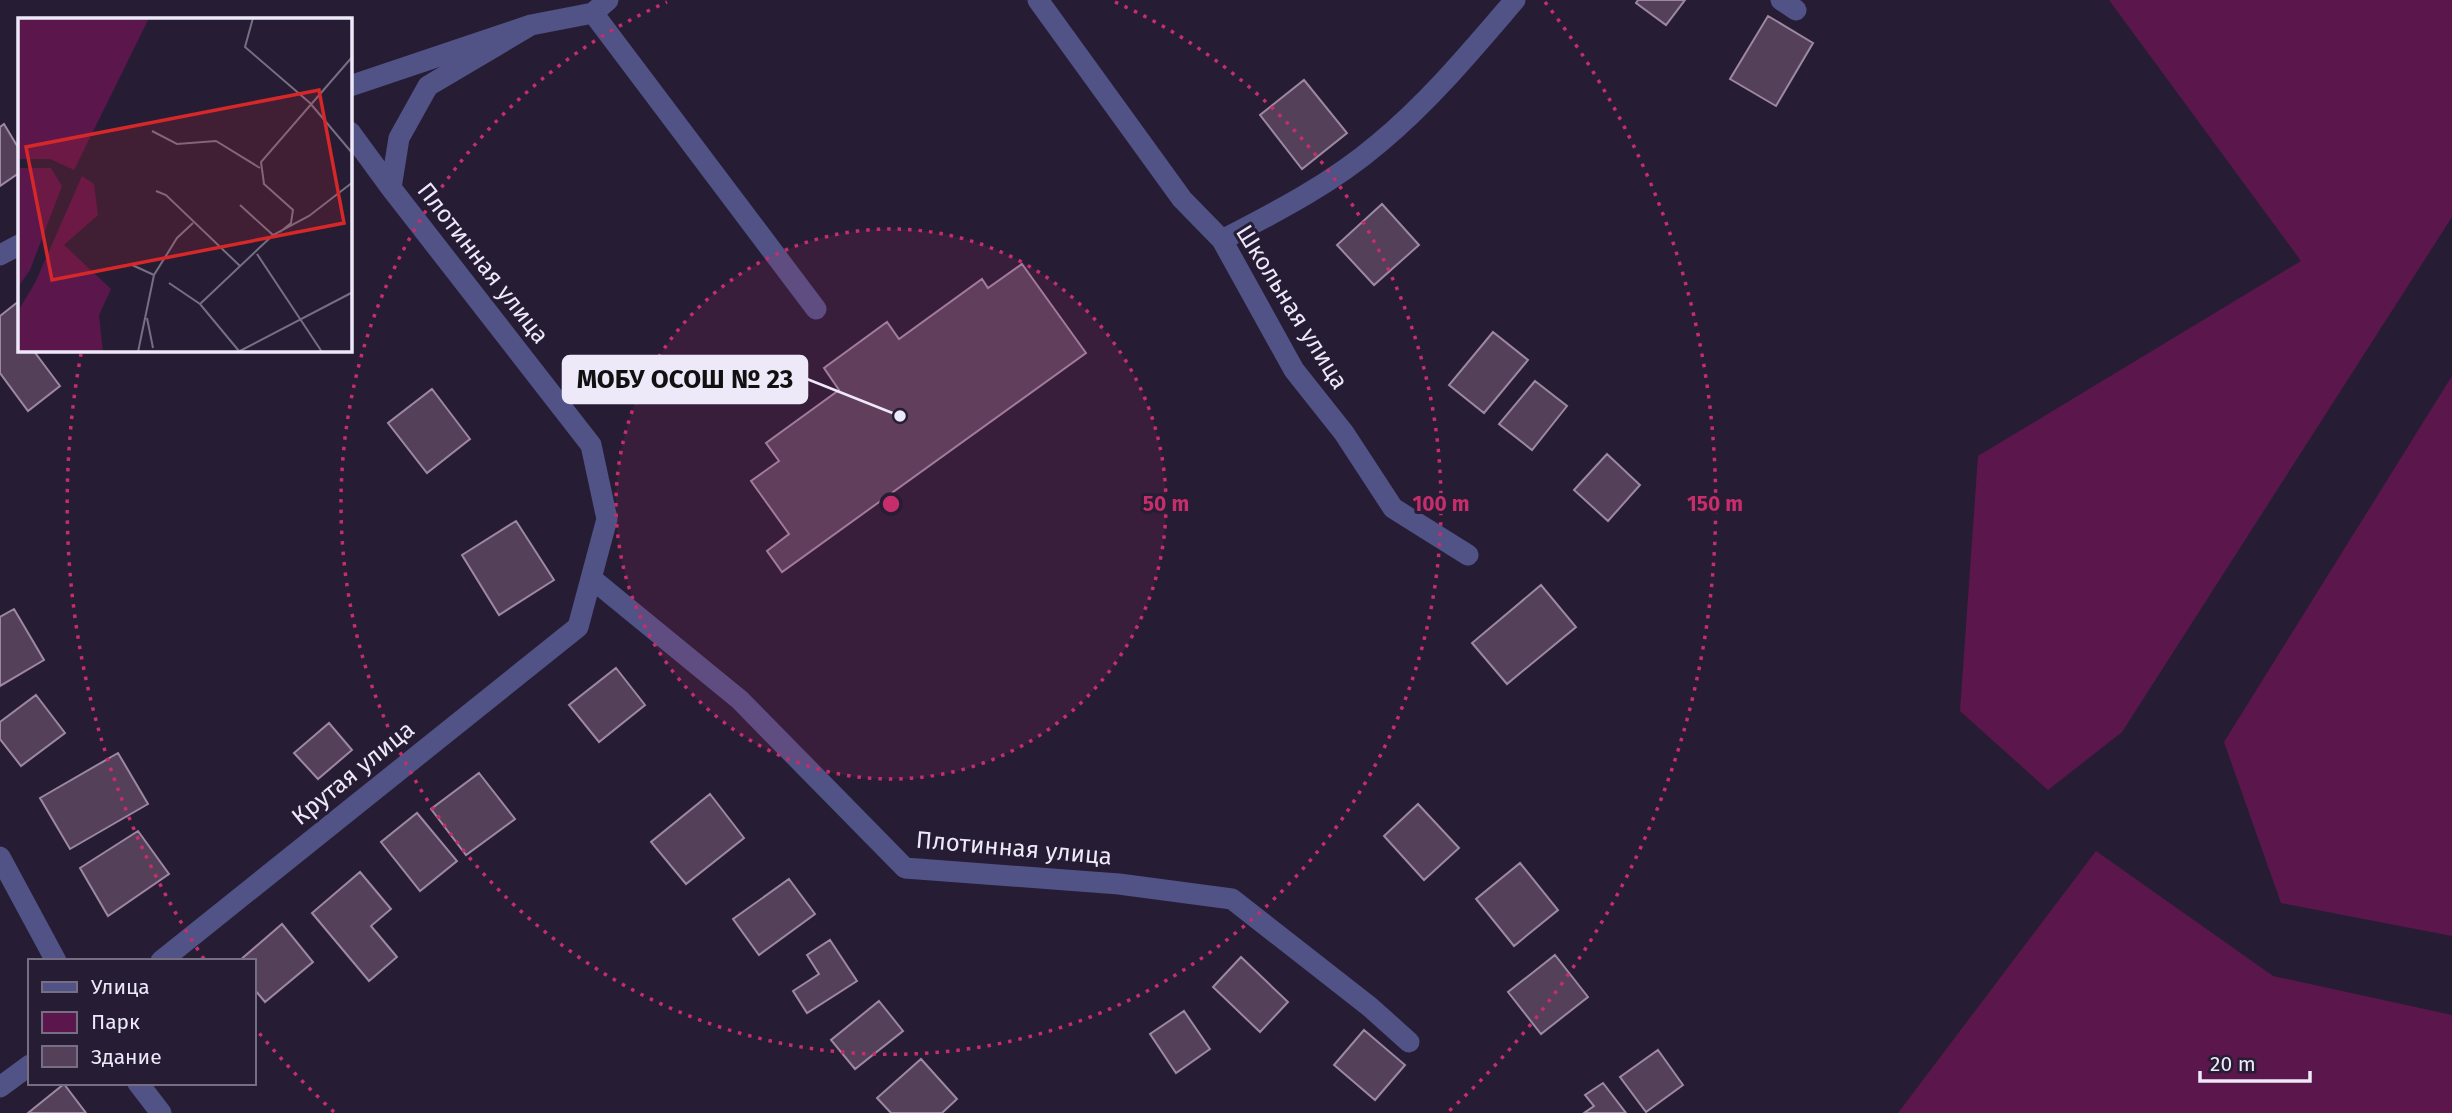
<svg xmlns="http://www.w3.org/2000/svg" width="2452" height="1113" viewBox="0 0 2452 1113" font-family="'Fira Sans',sans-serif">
<rect width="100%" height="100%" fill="#261d35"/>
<path fill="#5b174b" d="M2109,0H2452V217L2122,732L2048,790L1960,711L1978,456L2301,261Z
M2452,376V936L2281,903L2224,742Z
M2096,851L2273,976L2452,1015V1113H1898Z"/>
<path fill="#544159" stroke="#9d87a2" stroke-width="2" d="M1638,0H1685L1666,25L1636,3Z
M1768,16L1813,43L1776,106L1730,79Z
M1304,80L1347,133L1302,169L1260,115Z
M4,124L19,149V173L0,186V127Z
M1382,204L1419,245L1374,285L1337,245Z
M1022,264L1086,353L782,572L767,551L789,534L751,481L779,461L766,443L839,390L824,368L887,322L899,339L982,279L988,288Z
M19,301V350H33L60,386L28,411L0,373V316Z
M1493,332L1528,360L1484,413L1449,385Z
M1535,381L1567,406L1532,450L1499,424Z
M432,389L470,439L427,473L388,423Z
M1607,454L1640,485L1608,521L1574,490Z
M516,521L554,580L499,615L462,555Z
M1541,585L1576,627L1507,684L1472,643Z
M14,609L44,660L0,686V617Z
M616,668L645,705L599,742L569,705Z
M36,695L65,733L21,766L0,739V722Z
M329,723L352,750L318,779L294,753Z
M118,753L148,804L70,849L40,798Z
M479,773L515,819L466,855L431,809Z
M710,794L744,838L686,884L651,842Z
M1418,804L1459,848L1424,880L1384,836Z
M417,813L457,861L420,891L381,842Z
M138,831L169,874L108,916L80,868Z
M1520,863L1558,910L1514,946L1476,899Z
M360,872L391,909L371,926L397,957L369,981L312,913Z
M789,879L815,914L759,955L733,919Z
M282,924L313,962L265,1002L254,989V961H239Z
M830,940L857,981L807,1013L793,991L819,974L807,955Z
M1555,955L1588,997L1541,1034L1508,992Z
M1241,957L1288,1002L1260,1032L1213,987Z
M879,1001L903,1031L855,1069L831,1040Z
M1184,1011L1210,1049L1176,1073L1150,1034Z
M1364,1030L1405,1065L1375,1100L1334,1065Z
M1658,1050L1683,1085L1646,1112L1620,1077Z
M921,1059L957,1099L942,1113H891L877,1098Z
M1603,1083L1626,1113H1584L1594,1106L1585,1095Z
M64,1084L86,1113H28Z"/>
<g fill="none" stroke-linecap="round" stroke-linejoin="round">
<path stroke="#515286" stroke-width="21" d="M1038,0L1182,199L1222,240L1294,370L1344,433L1393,508L1468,555
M1781,0L1796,10
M593,13L816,309
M350,86L531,25L593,13L608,0
M350,132L391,188
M1222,240C1276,212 1331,184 1378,144C1429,102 1472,50 1515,0
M0,255L19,245
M591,578L740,700L905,868L1119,884L1232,899L1370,1007L1409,1042
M0,857L56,961
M161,961L578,627L607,519L591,445L391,188L399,138L428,86L531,25
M138,1083L161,1113
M0,1087L30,1065"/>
</g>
<circle cx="891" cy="504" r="275" fill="#c62d6b" fill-opacity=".12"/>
<g fill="none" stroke="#c62d6b" stroke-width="3.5" stroke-dasharray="3.5 7">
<circle cx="891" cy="504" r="275"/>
<path d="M1115 2A550 550 0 1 1 667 2"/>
<path d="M334 1112A824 824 0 0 1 255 1028M204 959A824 824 0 0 1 81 354M1545 2A824 824 0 0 1 1448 1112"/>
</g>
<g text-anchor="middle" stroke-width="6" stroke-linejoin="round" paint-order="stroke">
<g font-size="24" fill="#eee9f9" stroke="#261d35">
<text transform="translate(483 263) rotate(52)" y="8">Плотинная улица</text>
<text transform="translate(1292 307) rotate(58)" y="8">Школьная улица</text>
<text transform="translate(353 773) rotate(-39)" y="8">Крутая улица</text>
<text transform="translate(1014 848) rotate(5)" y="8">Плотинная улица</text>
</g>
</g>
<g transform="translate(18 18)">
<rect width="334" height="334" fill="#261d35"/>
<path d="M0,0H131L56,152L32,141H0ZM0,150H33L44,168L12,252L0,269ZM64,158L76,166L80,197L46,227L93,271L81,297L85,334H0V293L17,265Z" fill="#5b174b"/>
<path fill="none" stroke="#766f83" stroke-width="2" d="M235,0L227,29L292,85L335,136M134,113L159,126L198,123L242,150M138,173L148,177L222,248M222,187L255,217M262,214L273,205L275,192L246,166L243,144L335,38M239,236L304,334M112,246L136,257M151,265L182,286L221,333M182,286L255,217L291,198L335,164M129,300L135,330M120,334L136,257L159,220L175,205M220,334L335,274"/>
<path fill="#d62828" fill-opacity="0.15" stroke="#d62828" stroke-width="3.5" d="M301,72L326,205L34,262L8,129Z"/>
<rect width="334" height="334" fill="none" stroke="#eee9f9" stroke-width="3.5"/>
</g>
<circle cx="891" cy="504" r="10" fill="#c62d6b" stroke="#261d35" stroke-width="3.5"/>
<g font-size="21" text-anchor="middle" font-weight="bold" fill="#c62d6b" stroke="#261d35" stroke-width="6" stroke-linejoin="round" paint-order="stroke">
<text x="1166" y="511">50 m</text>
<text x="1441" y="511">100 m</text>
<text x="1715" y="511">150 m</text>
</g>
<path fill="none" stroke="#eee9f9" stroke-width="2.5" d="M900 416L807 379"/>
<circle fill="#eee9f9" stroke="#261d35" stroke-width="2.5" cx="900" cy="416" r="7"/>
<rect fill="#eee9f9" stroke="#eee9f9" stroke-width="2.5" x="563" y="356" width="244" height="47" rx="7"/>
<g font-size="26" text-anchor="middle" font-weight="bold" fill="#111">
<text x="685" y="388">МОБУ ОСОШ № 23</text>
</g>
<rect x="28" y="959" width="228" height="126" fill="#261d35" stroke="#766f83" stroke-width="2"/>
<rect x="42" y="982" width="35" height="10" fill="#515286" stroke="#766f83" stroke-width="2"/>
<text x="91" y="994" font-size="21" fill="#eee9f9">Улица</text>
<rect x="42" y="1012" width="35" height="21" fill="#5b174b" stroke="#766f83" stroke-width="2"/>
<text x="91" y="1029" font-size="21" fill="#eee9f9">Парк</text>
<rect x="42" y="1046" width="35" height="21" fill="#544159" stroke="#766f83" stroke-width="2"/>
<text x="91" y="1064" font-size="21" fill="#eee9f9">Здание</text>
<path d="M2200 1071v10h110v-10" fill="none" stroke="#eee9f9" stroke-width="3.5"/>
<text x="2210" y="1071" font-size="21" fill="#eee9f9" stroke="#261d35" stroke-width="5" paint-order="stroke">20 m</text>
</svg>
